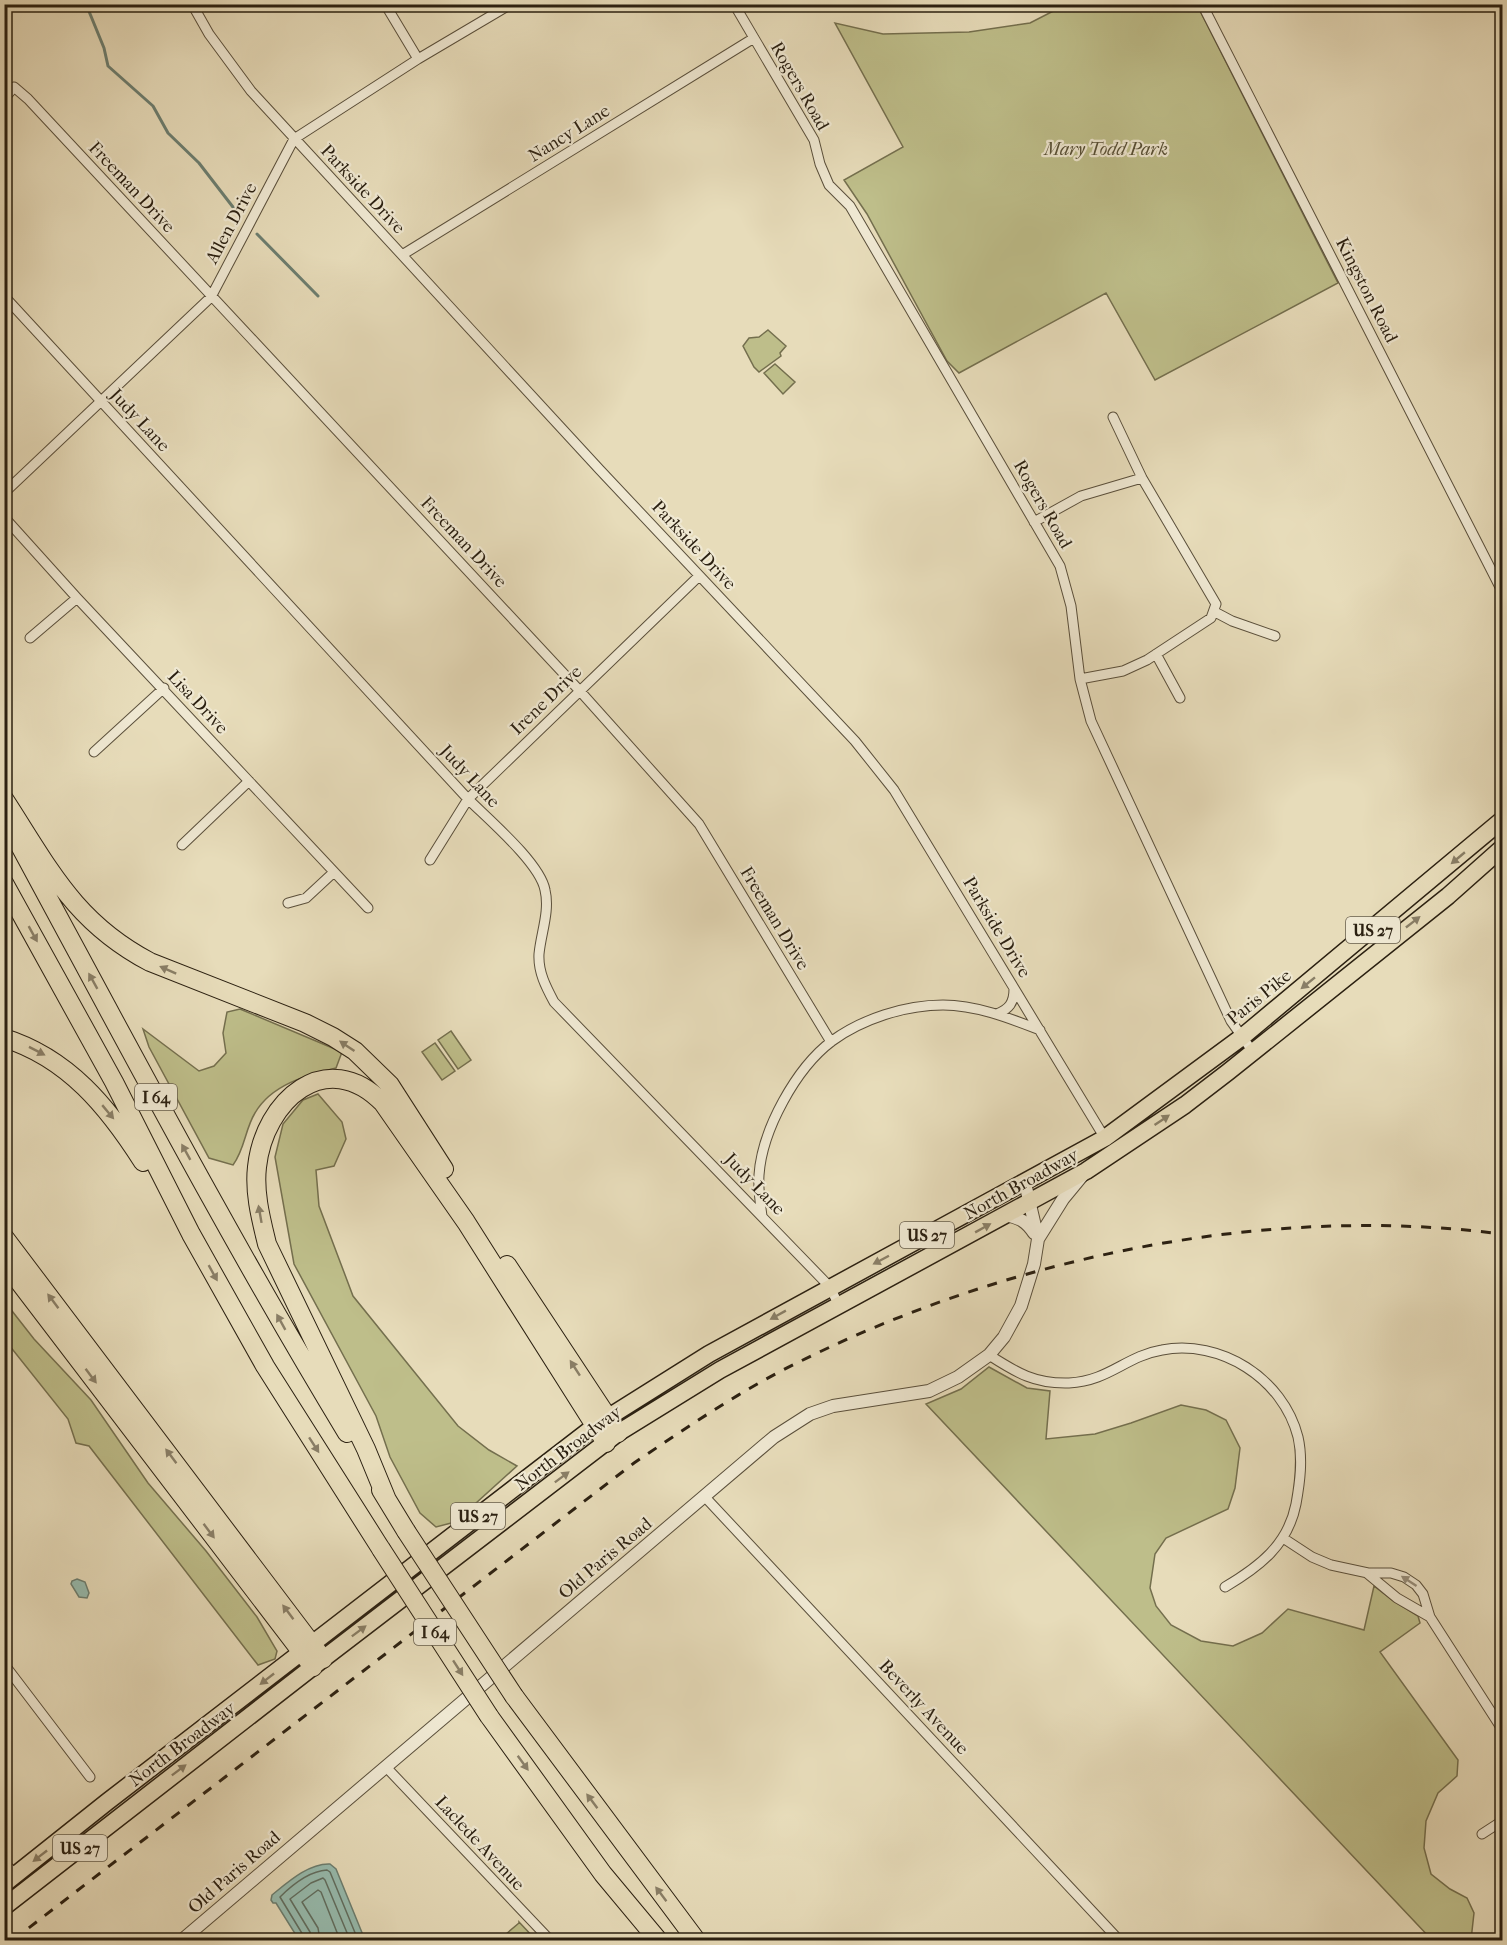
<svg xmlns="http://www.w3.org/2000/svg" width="1507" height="1945" viewBox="0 0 1507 1945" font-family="'IM FELL French Canon',serif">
<rect width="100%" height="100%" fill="#e7dcba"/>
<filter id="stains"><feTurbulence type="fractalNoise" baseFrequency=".00333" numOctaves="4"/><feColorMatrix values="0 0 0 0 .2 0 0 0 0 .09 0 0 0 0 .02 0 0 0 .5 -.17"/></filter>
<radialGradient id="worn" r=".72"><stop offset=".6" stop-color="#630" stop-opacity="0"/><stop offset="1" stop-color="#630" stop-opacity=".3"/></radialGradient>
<path fill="#bebe8a" stroke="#746f4e" stroke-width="1.5" d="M1065,5H1197L1338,283L1155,380L1106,293L959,373L947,361L867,214L844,180L903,147L835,23L883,34L969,32L1030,23Z
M768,330L786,346L780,353L781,356L759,372L754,367L743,346L749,338L759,337Z
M775,364L795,382L783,394L764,373Z
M240,1009L342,1052L336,1068C306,1075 271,1085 255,1113C245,1129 245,1149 233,1165L209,1158L149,1047L143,1029L199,1071L214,1066L226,1053L223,1033L227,1012Z
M451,1031L471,1060L458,1069L438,1040Z
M435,1043L455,1071L442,1080L422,1052Z
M318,1094L342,1122L346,1139L334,1166L316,1170L319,1206L353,1296L458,1426L489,1450L517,1466L455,1522L436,1527L420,1513L390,1457L376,1416L294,1264L275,1157L283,1124L303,1100Z
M5,1302L34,1339L91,1400L148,1483L206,1551L257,1617L277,1651L275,1659L258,1665L89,1446L76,1443L68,1419L5,1340Z
M989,1367L1027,1388L1050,1391L1046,1439L1095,1434L1131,1423L1181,1405L1206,1410L1226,1420L1240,1448L1235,1488L1228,1509L1166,1538L1155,1554L1150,1588L1156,1606L1171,1625L1201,1641L1233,1646L1262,1633L1288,1609L1364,1630L1374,1586L1392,1600L1418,1616L1420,1623L1380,1652L1458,1760L1457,1776L1438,1793L1426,1821L1424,1848L1431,1874L1450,1889L1467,1898L1474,1913L1471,1940H1432L926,1404L961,1389Z
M519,1922L536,1940H499L519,1923Z"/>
<path fill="#97bcaf" stroke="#6c7e70" stroke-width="1.5" d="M77,1579L85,1582L89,1593L87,1598L79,1597L71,1584L72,1581Z
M330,1864L336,1869L365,1940H299L276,1903H273L271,1900L272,1895C288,1882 309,1863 330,1864Z"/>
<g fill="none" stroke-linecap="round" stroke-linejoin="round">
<path stroke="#616e60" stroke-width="1.5" d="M304,1940L303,1935L280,1897C292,1885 310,1871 327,1870L330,1872L358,1940
M311,1940L310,1932L290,1899L311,1883L323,1878L325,1880L350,1940
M320,1940L318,1928L302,1902L318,1890L321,1892L340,1940"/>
<path stroke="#6c7e70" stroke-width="3" d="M86,4L104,48L108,66L153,106L168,133L199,163L236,211
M257,234L318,296"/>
<g stroke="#5a4f3b" stroke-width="11">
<path id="minor" d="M192,4L209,34L251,91L600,470L855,741L894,790L1106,1140
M385,4L418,59
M734,4L814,140L820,164L829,185L850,206L1060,566L1071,606L1080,679L1091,721L1231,1021L1253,1052
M1202,4L1502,591
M4,99L14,87L28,99L579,690L699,824L831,1042
M402,255L754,38
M4,296L468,799C488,819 540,863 545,890C550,911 541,933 539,954C538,972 546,987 554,1002L830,1287L839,1306
M4,493L211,297L294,139L418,59L511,4
M4,517L77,598L368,908
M1034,522L1081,496L1142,478
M1215,612L1232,621L1275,636
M30,638L77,598
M1156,654L1180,698
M1080,679L1123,671L1147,660L1211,618L1216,604L1142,478L1113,417
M94,752L164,688
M182,845L249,781
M430,860L468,799L699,576
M288,903L306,898L334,872
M997,1014C1009,1009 1014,1003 1014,989
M762,1216C760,1202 758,1189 759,1175C762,1130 796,1068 832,1041C862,1019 905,1005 943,1005C976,1005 1009,1018 1040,1030
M989,1355C1017,1373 1035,1384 1069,1383C1109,1381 1126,1356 1162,1350C1220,1339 1283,1378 1298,1437C1303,1459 1300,1482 1296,1504C1288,1545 1259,1567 1225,1587
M705,1497L1119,1940
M1283,1538L1312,1557L1331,1565L1368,1573H1391L1404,1577L1416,1585L1423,1594L1430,1617L1502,1729
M1368,1574L1397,1598L1430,1617
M4,1664L90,1777
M386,1767L550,1940
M1482,1834L1502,1821
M4,1862L16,1876"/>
</g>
<g stroke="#5a4f3b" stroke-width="14">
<path id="tertiary" d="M1025,1183L1038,1239
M1005,1215C1020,1218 1026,1221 1034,1233
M182,1940L774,1437L810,1414L833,1406L929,1391L958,1377L989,1355L1004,1337L1021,1306L1034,1264L1038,1239L1063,1199L1082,1176"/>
</g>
<g stroke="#2b2011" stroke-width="19">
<path id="trunk" d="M4,1884L107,1802L596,1425L709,1354L1105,1138L1242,1037L1502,820
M4,1907L323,1659L618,1433L720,1370L1086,1171L1185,1105L1228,1072L1448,896L1502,848"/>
</g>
<g stroke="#2b2011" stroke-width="20">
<path id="motorway" d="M4,799C49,868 74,922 150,962L305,1023L333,1037L355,1051L390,1085L444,1169
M13,833C122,1034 228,1237 347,1433
M4,883L114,1082L191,1234L265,1366L381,1549
M4,1038C68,1058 108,1107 143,1162
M4,1237L323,1659
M4,1262L313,1667
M507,1265L618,1433
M381,1490L406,1531
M387,1500L366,1449L267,1244C261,1219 254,1193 257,1167C264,1101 326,1045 383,1103L466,1222L606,1443
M514,1696L696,1940
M489,1716L603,1874L658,1940"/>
</g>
<use href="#minor" stroke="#efe8d2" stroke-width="9"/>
<use href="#tertiary" stroke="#efe8d2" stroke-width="12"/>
<use href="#trunk" stroke="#e7dcba" stroke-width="16"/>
<use href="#motorway" stroke="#e7dcba" stroke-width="18"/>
<path stroke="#2b2011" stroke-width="3" stroke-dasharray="10 10" stroke-linecap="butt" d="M13,1940L634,1463C683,1430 731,1397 783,1370C999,1259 1260,1203 1502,1234"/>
<g stroke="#2b2011" stroke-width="20" stroke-linecap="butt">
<path id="motorway-bridge" d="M406,1531L514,1696
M381,1549L489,1716"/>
</g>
<use href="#motorway-bridge" stroke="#e7dcba" stroke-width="18"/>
</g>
<defs><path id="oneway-solid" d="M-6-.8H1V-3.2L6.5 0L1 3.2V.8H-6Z" transform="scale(1.5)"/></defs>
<g fill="#897e66">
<use href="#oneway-solid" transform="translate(1458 858) rotate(140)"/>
<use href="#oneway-solid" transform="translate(1413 922) rotate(-38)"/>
<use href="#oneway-solid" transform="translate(33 934) rotate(61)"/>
<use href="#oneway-solid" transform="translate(168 970) rotate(-156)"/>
<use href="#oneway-solid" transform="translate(93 981) rotate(-119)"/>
<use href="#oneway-solid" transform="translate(1308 983) rotate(141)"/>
<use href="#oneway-solid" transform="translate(347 1046) rotate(-146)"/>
<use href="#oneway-solid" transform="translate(37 1051) rotate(27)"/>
<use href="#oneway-solid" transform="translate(108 1112) rotate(50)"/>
<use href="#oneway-solid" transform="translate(1162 1120) rotate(-34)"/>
<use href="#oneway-solid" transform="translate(186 1152) rotate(-119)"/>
<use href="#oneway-solid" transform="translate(260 1214) rotate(-100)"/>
<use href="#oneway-solid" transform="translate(983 1228) rotate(-29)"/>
<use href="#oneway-solid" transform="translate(881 1260) rotate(152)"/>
<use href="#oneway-solid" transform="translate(213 1273) rotate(61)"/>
<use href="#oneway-solid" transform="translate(53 1301) rotate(-127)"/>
<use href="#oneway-solid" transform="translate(778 1315) rotate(151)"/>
<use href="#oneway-solid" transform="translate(281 1322) rotate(-119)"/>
<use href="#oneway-solid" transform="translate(575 1368) rotate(-123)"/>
<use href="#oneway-solid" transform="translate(91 1376) rotate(53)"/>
<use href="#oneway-solid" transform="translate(314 1445) rotate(57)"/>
<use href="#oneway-solid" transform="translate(171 1456) rotate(-127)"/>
<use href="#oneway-solid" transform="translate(562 1477) rotate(-37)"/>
<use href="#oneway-solid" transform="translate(209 1531) rotate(53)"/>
<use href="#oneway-solid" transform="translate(288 1612) rotate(-127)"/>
<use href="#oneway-solid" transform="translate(359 1631) rotate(-37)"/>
<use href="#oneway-solid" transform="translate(458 1668) rotate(57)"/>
<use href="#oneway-solid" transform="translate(267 1679) rotate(142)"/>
<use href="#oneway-solid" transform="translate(523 1763) rotate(54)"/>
<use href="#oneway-solid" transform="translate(179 1770) rotate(-37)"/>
<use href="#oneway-solid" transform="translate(592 1801) rotate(-127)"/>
<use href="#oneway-solid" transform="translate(40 1856) rotate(142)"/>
<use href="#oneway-solid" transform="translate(661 1894) rotate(-127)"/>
</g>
<use fill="#978e7b" href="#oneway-solid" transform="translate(1409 1581) rotate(-147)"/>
<g text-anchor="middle" stroke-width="4.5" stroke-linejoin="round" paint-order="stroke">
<g fill="#efe8d2" stroke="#665c4b" stroke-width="1.5">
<rect x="1346" y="917" width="54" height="26" rx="4.5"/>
<rect x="135" y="1084" width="42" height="26" rx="4.5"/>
<rect x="900" y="1222" width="54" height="26" rx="4.5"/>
<rect x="451" y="1503" width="54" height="26" rx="4.5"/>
<rect x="414" y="1619" width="42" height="26" rx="4.5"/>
<rect x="53" y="1835" width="54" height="26" rx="4.5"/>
</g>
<g font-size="16" font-weight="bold" fill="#2b2011">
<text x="1373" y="936">US 27</text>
<text x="156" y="1103">I 64</text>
<text x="927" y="1241">US 27</text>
<text x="478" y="1522">US 27</text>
<text x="435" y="1638">I 64</text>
<text x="80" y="1854">US 27</text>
</g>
<g font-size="18" fill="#2b2011" stroke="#efe8d2">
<text transform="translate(800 86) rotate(60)" y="6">Rogers Road</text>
<text transform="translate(569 133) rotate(-32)" y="6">Nancy Lane</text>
<text transform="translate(132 187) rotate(47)" y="6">Freeman Drive</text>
<text transform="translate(363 189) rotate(47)" y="6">Parkside Drive</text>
<text transform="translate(231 223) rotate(-62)" y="6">Allen Drive</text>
<text transform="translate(1367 290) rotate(63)" y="6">Kingston Road</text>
<text transform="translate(140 420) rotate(47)" y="6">Judy Lane</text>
<text transform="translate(1043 504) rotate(60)" y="6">Rogers Road</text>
<text transform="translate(464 542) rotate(47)" y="6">Freeman Drive</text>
<text transform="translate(694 545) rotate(47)" y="6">Parkside Drive</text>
<text transform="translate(546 700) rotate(-44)" y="6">Irene Drive</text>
<text transform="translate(198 702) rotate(47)" y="6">Lisa Drive</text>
<text transform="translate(470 776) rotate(47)" y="6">Judy Lane</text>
<text transform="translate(775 918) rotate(59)" y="6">Freeman Drive</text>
<text transform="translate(997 927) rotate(59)" y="6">Parkside Drive</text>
<text transform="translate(1259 997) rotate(-39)" y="6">Paris Pike</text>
<text transform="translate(755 1184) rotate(46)" y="6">Judy Lane</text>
<text transform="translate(1021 1184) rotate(-29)" y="6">North Broadway</text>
<text transform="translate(568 1448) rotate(-37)" y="6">North Broadway</text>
<text transform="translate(605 1558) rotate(-40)" y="6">Old Paris Road</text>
<text transform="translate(924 1707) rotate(47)" y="6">Beverly Avenue</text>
<text transform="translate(182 1744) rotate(-37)" y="6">North Broadway</text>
<text transform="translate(480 1843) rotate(47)" y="6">Laclede Avenue</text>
<text transform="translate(234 1872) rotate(-41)" y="6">Old Paris Road</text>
</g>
<g font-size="18" font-style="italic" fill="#574f35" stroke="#efe8d2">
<text x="1106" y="155">Mary Todd Park</text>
</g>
</g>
<rect width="1507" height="1945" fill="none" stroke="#e7dcba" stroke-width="24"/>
<rect x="6" y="6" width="1495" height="1933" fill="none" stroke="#2b2011" stroke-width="3"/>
<rect x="12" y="12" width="1483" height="1921" fill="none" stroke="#2b2011" stroke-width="1.5"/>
<rect width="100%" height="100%" filter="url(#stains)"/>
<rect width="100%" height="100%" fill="url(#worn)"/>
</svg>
